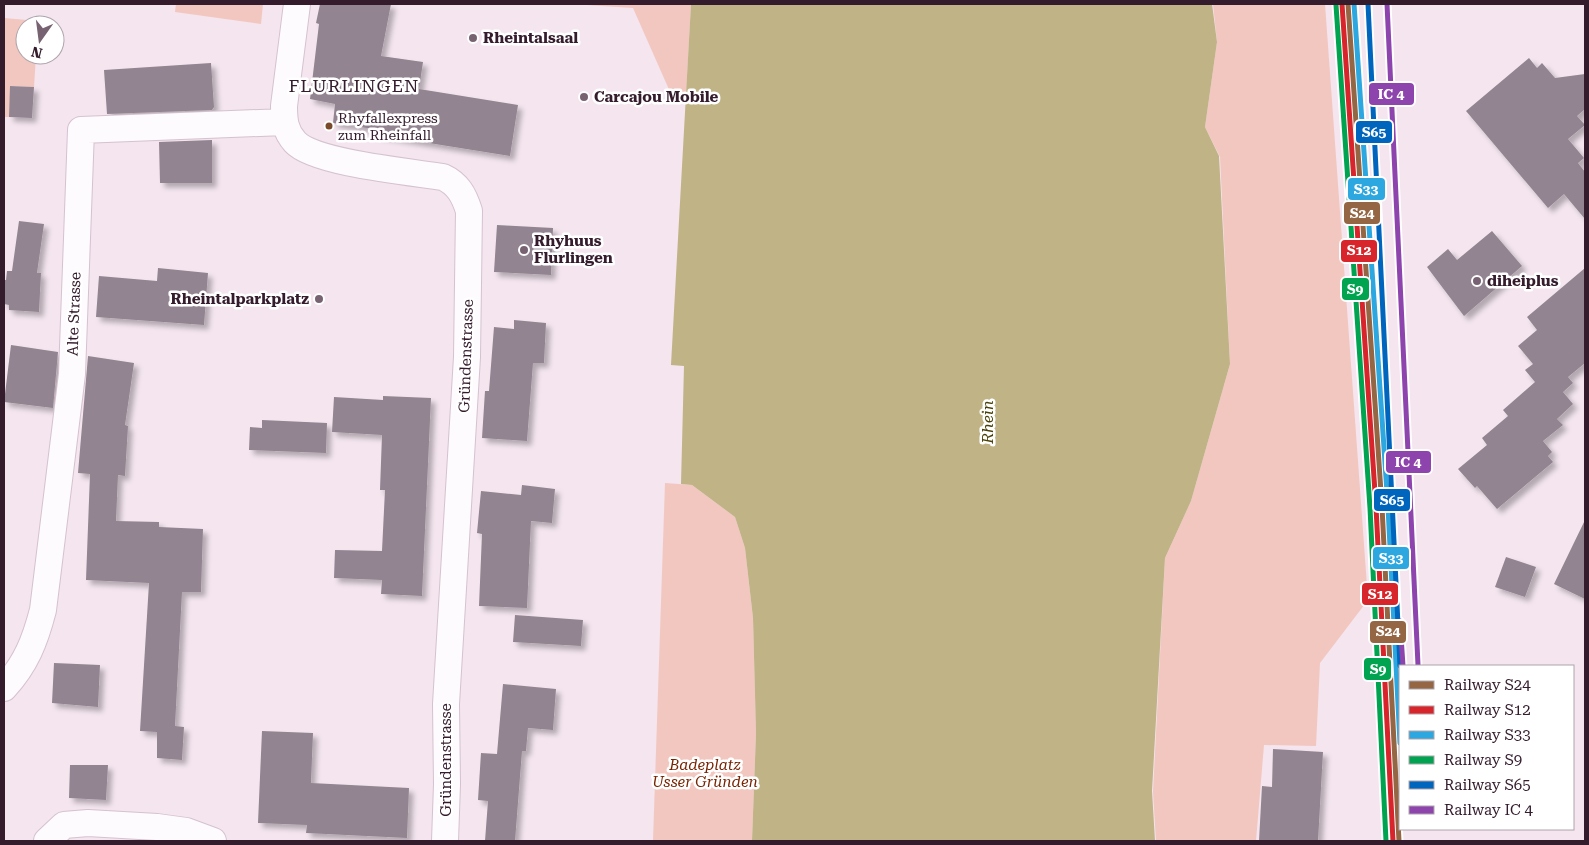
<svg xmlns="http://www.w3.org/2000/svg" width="1589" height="845" viewBox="0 0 1589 845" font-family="'Roboto Serif',serif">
<defs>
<filter id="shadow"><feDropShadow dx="4.5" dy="4.5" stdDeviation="2.5" flood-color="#0004"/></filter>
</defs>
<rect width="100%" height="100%" fill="#f4e5ef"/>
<path fill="#f2c7c0" d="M176,4H263L261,24L175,12Z
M571,4H691L686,96L671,94L633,8Z
M1213,4H1325L1368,600L1320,663L1316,746L1264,745L1256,841H1156L1153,792L1165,558L1191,501L1230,364L1220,157L1205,127L1217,42Z
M4,18L38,21L37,25H25V55H36L34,87L11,86L9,117H4Z
M665,483L692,485L735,517L745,548L753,618L756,733L752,841H653Z"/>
<path fill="#c0b385" d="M691,4H1212L1217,42L1205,127L1219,156L1230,364L1191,501L1165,558L1152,791L1155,841H752L756,733L753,618L745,548L735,517L692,485L681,484L684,366L671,365Z"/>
<path fill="#928491" filter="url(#shadow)" d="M320,4H391L381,56L423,62L419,89L518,105L510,156L373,134L374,129L333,123L335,104L310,99L319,24L316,23Z
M1529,58L1537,68L1542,63L1555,78L1585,74V109L1577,116L1585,125L1568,139L1584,158L1578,163L1585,172V219L1564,194L1548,208L1466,111Z
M211,63L214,107L212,110L107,114L104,70Z
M10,86L34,87L32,118L9,117Z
M212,140V183H160L159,142Z
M19,221L44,224L37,273H41L39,312L9,310V305L4,304V280H6L7,271H12Z
M497,225L553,228L551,275L494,272Z
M1492,231L1522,266L1464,316L1427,267L1448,249L1457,260Z
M158,268L208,273L204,325L96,317L99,276L157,281Z
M1585,268V363L1568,377L1573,383L1563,392L1573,404L1557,419L1563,425L1543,441L1552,452L1548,456L1553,462L1497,509L1477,486L1475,488L1458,469L1487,445L1482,438L1508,416L1503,410L1535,382L1525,370L1533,364L1518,346L1537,330L1527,317Z
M514,320L546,323L544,363H533L527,441L482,438L485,391H489L494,327L514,329Z
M11,345L58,352L53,408L4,402Z
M88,356L134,363L125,425L128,426L125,476L118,475L116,521L159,522V527L203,529L201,592H182L175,726L184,727L182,760L157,758V732L140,731L149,583L86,580L90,474L78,473Z
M383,396L431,398L422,596L381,594L382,580L334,578L335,550L382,551L385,490H380L382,435L332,432L334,397L383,400Z
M262,420L327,423L326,453L249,450L250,427L262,428Z
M522,485L555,489L552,523L531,521L527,608L479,606L482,534L477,533L481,491L521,495Z
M1585,520V599L1554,584Z
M1506,557L1536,567L1525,597L1495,587Z
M515,615L583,620L581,646L513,642Z
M54,663L100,665L98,707L52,703Z
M503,684L556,689L553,730L528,728L526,751H522L515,841H485L488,801L478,800L481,753L497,754Z
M262,731L313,733L311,783L409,788L407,838L306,833L307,825L258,823Z
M1273,749L1323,752L1318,841H1259L1262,786L1272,787Z
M70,765H108L106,800L69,798Z"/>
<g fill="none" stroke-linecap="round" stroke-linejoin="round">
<g stroke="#d5c2cf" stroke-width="28">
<path id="minor" d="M297,4L284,106C284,120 285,131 295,142C314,163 411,172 443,177C458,184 464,195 469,211L467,357L446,704L447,784L445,841
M4,688C26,664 35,641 43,610L72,374L81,130L284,122
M47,841L64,825L88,823L157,827L186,831L213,841"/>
</g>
<use href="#minor" stroke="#fdfbfd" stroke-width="26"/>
<g stroke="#fff" stroke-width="9">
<path id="rail-1" d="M1348,4L1382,507L1399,841"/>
</g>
<g stroke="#fff" stroke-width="9">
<path id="rail-2" d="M1342,4L1376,507L1393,841"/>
</g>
<g stroke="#fff" stroke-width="9">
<path id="rail-3" d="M1354,4L1388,507L1400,743"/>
</g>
<g stroke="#fff" stroke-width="9">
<path id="rail-4" d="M1336,5L1370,508L1386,841"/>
</g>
<g stroke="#fff" stroke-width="9">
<path id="rail-5" d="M1368,4L1400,666"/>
</g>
<g stroke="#fff" stroke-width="9">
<path id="rail-6" d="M1387,4L1418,665
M1400,621L1403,666"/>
</g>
<use href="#rail-1" stroke="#946644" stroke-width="5"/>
<use href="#rail-2" stroke="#d8242b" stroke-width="5"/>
<use href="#rail-3" stroke="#2da7df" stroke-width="5"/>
<use href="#rail-4" stroke="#00a34f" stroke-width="5"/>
<use href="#rail-5" stroke="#0065bd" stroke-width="5"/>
<use href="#rail-6" stroke="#8e44ad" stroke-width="5"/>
</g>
<g fill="#776271" stroke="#fff" stroke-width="2">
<circle cx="473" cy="38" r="5"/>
<circle cx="584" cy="97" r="5"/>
<circle cx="524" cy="250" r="5"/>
<circle cx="1477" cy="281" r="5"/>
<circle cx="319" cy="299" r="5"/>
</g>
<circle fill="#7a4b2a" stroke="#fff" stroke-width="2" cx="329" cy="126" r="4.5"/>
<g text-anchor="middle" stroke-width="5" stroke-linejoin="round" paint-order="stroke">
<g font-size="14" fill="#341c2d" stroke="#fff" text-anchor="start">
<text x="338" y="123">Rhyfallexpress<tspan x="338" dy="17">zum Rheinfall</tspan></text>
</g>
<g font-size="15" font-weight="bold" fill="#341c2d" stroke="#fff" text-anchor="start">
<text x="483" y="43">Rheintalsaal</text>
<text x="594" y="102">Carcajou Mobile</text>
<text x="534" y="246">Rhyhuus<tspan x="534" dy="17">Flurlingen</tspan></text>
<text x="1487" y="286">diheiplus</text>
<text x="309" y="304" text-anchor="end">Rheintalparkplatz</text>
</g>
<g font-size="15" fill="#341c2d" stroke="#fff">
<text transform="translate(74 314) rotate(-88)" y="5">Alte Strasse</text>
<text transform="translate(466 356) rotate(-88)" y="5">Gründenstrasse</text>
<text transform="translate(446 760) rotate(-90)" y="5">Gründenstrasse</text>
</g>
<g font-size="15" font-style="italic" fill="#772403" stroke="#fff">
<text x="705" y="770">Badeplatz<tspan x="705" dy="17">Usser Gründen</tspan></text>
</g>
<g font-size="16" font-style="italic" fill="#494005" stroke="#fff">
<text transform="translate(987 422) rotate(-90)" y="6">Rhein</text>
</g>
<g font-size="18" letter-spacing="1" fill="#341c2d" stroke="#fff">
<text x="354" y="92">FLURLINGEN</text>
</g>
</g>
<g stroke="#fff" stroke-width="2">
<rect x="1368" y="82" width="47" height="24" rx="5" fill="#8e44ad"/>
<rect x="1355" y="120" width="38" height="24" rx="5" fill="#0065bd"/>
<rect x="1347" y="177" width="39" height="24" rx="5" fill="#2da7df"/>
<rect x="1343" y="201" width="38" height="24" rx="5" fill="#946644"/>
<rect x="1340" y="239" width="38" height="24" rx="5" fill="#d8242b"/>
<rect x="1341" y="277" width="29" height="24" rx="5" fill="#00a34f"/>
<rect x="1385" y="450" width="47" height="24" rx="5" fill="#8e44ad"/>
<rect x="1373" y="488" width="38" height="24" rx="5" fill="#0065bd"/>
<rect x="1372" y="546" width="38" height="24" rx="5" fill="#2da7df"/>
<rect x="1361" y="582" width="38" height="24" rx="5" fill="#d8242b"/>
<rect x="1369" y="620" width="38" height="24" rx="5" fill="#946644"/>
<rect x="1363" y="657" width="29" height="24" rx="5" fill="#00a34f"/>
</g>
<g font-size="14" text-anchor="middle" font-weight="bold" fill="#fff">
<text x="1391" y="99">IC 4</text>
<text x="1374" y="137">S65</text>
<text x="1366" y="194">S33</text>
<text x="1362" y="218">S24</text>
<text x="1359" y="255">S12</text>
<text x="1355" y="294">S9</text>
<text x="1408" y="467">IC 4</text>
<text x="1392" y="505">S65</text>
<text x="1391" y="563">S33</text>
<text x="1380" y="599">S12</text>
<text x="1388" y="636">S24</text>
<text x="1378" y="674">S9</text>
</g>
<rect width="1589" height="845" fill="none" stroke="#341c2d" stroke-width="10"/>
<rect x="1399" y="665" width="175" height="165" fill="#ffffff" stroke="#aea4ab"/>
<rect x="1409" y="681" width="25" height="8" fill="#946644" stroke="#aea4ab"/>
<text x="1444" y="690" font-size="15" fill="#341c2d">Railway S24</text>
<rect x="1409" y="706" width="25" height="8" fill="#d8242b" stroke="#aea4ab"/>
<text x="1444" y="715" font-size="15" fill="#341c2d">Railway S12</text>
<rect x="1409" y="731" width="25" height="8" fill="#2da7df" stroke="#aea4ab"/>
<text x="1444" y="740" font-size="15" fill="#341c2d">Railway S33</text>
<rect x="1409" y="756" width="25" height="8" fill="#00a34f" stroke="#aea4ab"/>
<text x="1444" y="765" font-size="15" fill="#341c2d">Railway S9</text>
<rect x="1409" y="781" width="25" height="8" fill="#0065bd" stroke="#aea4ab"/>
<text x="1444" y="790" font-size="15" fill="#341c2d">Railway S65</text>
<rect x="1409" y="806" width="25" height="8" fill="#8e44ad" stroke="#aea4ab"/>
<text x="1444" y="815" font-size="15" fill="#341c2d">Railway IC 4</text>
<g transform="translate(40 40) rotate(194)"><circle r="24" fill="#ffffff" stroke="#aea4ab"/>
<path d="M0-4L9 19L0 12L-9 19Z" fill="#776271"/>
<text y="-8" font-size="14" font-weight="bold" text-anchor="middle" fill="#341c2d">N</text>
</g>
</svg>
